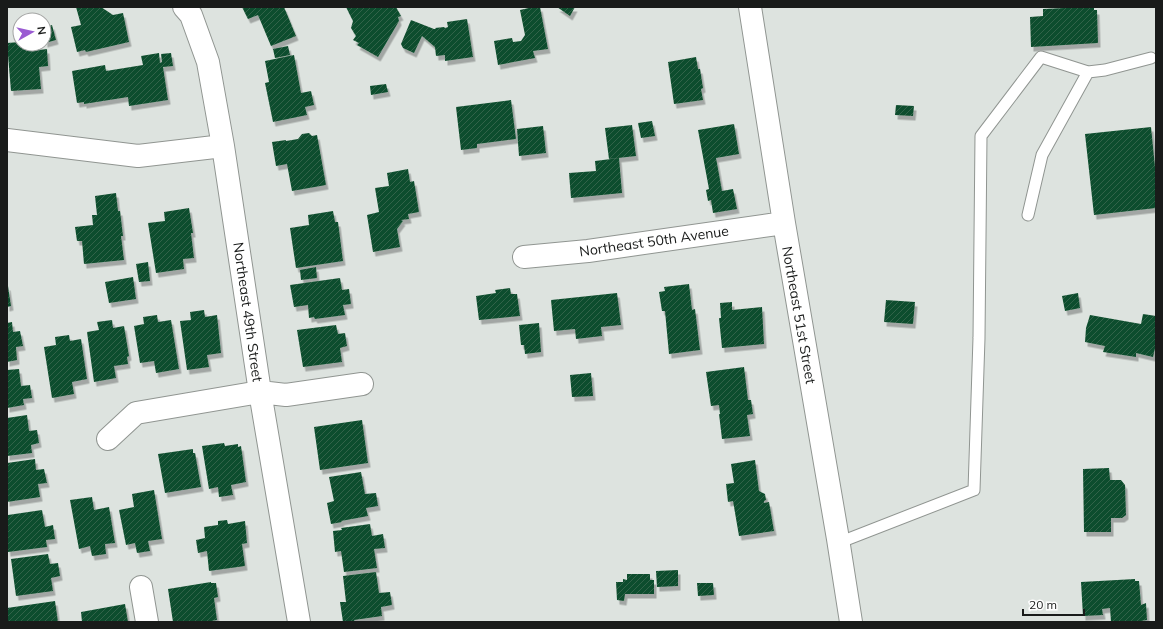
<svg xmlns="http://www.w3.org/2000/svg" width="1163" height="629" viewBox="0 0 1163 629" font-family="Mulish,sans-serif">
<defs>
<pattern id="building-hatch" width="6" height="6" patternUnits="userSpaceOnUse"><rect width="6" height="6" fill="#114e2e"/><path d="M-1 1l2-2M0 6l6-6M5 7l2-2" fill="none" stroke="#33644a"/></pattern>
<filter id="shadow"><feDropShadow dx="2.5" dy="4.5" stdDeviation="0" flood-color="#0004"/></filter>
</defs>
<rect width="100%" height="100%" fill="#dde3df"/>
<path fill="url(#building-hatch)" filter="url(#shadow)" d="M76,7H101L113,15L123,13L129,42L86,52L85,50L77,52L71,27L81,25Z
M242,7H284L296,36L271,46L258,15L248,19Z
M346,7H396L401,16L398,17L399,21L378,57L357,45L359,43L353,40L356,36L351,28L353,21Z
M533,7H540L548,49L533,51L535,58L498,65L494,41L512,38L513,42L521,41L525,35L520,10Z
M557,7H575L570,16Z
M1085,7H1094V10H1097L1098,43L1031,47L1030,17L1043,16V9Z
M467,19L473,57L445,61V55L436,56L435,47L422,36L414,53L403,48L401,44L411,20L434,29H436L435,28L444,27L445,28L448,27L447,22Z
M52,25L56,40L45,43L44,28Z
M20,42V44H38L39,50L47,49L48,66L39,67L41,89L11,91L7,43Z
M288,46L290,55L275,58L273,49Z
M159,53L160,63L162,62L161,54L171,53L173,66L163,67L168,100L129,106L128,97L84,104V102L77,103L72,71L105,65L106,71L143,65L141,56Z
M294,55L301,93L311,91L314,105L305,107L307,115L273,122L265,83L269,82L265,61Z
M696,57L698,69H700L703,88L701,89L703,100L674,104L668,62Z
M386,84L388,92L371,95L370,86Z
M511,100L516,139L477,144V148L461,150L456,107Z
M896,105L914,106L913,116L895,115Z
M652,121L655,136L641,138L638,123Z
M734,124L739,154L716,158L722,191L733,189L737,209L713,213L711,200L708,201L706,190L709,189L698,130Z
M632,125L636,156L609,159L605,128Z
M543,126L546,153L519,156L517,129Z
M1151,127L1156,177V208L1094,215L1085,134Z
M309,133L312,136L317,135L326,185L292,191L287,164L276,166L272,142L286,140V141L298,139L302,134Z
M619,158L622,193L571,198L569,173L596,171L595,161Z
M408,169L410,182L414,181L419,212L408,214L409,219L401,220L403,221L397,229L400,247L373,252L367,215L379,212L375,188L389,186L387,173Z
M116,193L118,211H120L123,236H121L124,260L84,264L82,241H77L75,227L93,225L92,215H97L95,196Z
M189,208L193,233H191L194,258L183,259L184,269L156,273L148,223L165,221L164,212Z
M333,211L335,222H338L343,261L296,268L290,228L309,225L308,215Z
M148,262L150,281L139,282L136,264Z
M316,267L317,278L301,280L300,270Z
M133,277L136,299L109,303L105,282Z
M340,278L342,290L349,289L351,304L343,305L345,315L315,319L314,317L309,318L308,305L294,307L290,285Z
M689,284L692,310L695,309L700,350L669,354L665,311H662L659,292L665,291L664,287Z
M7,286H8L11,306L7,307Z
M510,288L511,294H517L520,316L479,320L476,296L496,293L495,290Z
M617,293L621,325L601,327L602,336L576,339L575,329L554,331L551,300Z
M1078,293L1080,308L1065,311L1062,296Z
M886,300L915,302L913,324L884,322Z
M732,302V310L762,307L764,344L722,348L719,318H721L720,303Z
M204,310L205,317L217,315L221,353L207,355L209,367L187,370L180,321L191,320L190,312Z
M1143,314L1156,316V344L1153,357L1136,353V357L1103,352L1105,346L1085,342L1086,328L1090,315L1141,324Z
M157,315L158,322L171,320L179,369L156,373L154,361L140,363L134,326L144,324L143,317Z
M112,320L113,328L124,326L129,356L127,357L128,364L114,366L116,378L94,382L87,332L99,330L97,322Z
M12,322L13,332L20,331L23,346L16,347L17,360L7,362V323Z
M539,323L541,352L525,354L524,345H521L519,325Z
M336,325L338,334L345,333L347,346L340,348L342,362L303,367L297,330Z
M69,335L70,341L81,339L87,379L72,382L74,394L52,398L44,347L56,345L55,337Z
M744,367L748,400H751L753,414L747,415L750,436L722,439L719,414H720L719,405L711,406L706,372Z
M19,369L21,386L30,385L32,398L23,399L24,405L7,408V370Z
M591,373L593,396L572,397L570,375Z
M27,415L29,431L37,430L39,443L31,445L32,453L7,456V418Z
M362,420L368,463L320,470L314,427Z
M224,443L225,446L238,444V447L241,446L246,482L231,485L233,495L219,497L218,487L209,489L202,446Z
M193,449V453H195L201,487L165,493L158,454Z
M35,459L36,470L44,469L47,483L38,484L40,497L7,502V463Z
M755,460L759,491L765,494L766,500L764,501V503L769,502L774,531L739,536L733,501L728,502L726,484L734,483L731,464Z
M1109,468L1110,480H1121L1125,485L1126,515L1122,518H1111V532H1084L1083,469Z
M361,472L365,494L376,493L378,506L366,508L368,516L341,521L342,522L331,524L327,503L334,501L329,477Z
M154,490L162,539L148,541L150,551L137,553L135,543L126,545L119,510L134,507L132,494Z
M92,497L94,510L109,507L115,543L105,544L106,554L92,556L90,546L79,549L70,500Z
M42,510L45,527L53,525L55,539L46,540L47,547L8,552L7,544L8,515Z
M227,520L228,524L245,521L247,543L242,544L245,566L209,571L207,551L198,553L196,540L205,538L204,527L218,525V521Z
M370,524L372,536L383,534L385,548L374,549L377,568L344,572L341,551L335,552L333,531L342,530L341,528Z
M48,554L50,564L58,563L60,576L51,578L53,591L16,596L11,559Z
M678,570V586L657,587L656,571Z
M376,572L379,593L390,592L392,605L381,607L382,616L354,620L355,622H343L340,602H346L343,576Z
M627,574H650V580H654V594H625L624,601L617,600L616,582H623V579L627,580Z
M1135,579V581H1139L1141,605L1146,603L1147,620L1141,621L1142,622H1111L1110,608L1102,609L1103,615L1083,616L1081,582Z
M211,582V583H216L218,597L214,598L217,620L206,622H173L168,589Z
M697,583H713L714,595L698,596Z
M55,601L58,622H7V608Z
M125,604L128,622H82L81,612Z"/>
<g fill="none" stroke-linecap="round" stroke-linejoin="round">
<g stroke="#909591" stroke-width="13">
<path id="lane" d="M1028,215L1042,155L1088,72
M838,543L974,490L979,338L981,136L1041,57L1088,72L1105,70L1151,58"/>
</g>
<g stroke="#909591" stroke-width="24">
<path id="street" d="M184,7L191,15L208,62L223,146L260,392L299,622
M750,7L784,223L838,539L851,622
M7,140L138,156L223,146
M524,257L588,251L784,223
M108,439L136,413L260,392L286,395L362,384
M141,587L147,622"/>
</g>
<use href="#lane" stroke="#fff" stroke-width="11"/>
<use href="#street" stroke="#fff" stroke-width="22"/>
</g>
<g text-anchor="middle" stroke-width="4" stroke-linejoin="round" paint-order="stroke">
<g font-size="14" fill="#191b1a" stroke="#fff">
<text transform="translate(654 241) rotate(-8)" y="5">Northeast 50th Avenue</text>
<text transform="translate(248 312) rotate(82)" y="5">Northeast 49th Street</text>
<text transform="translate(799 315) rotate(80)" y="5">Northeast 51st Street</text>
</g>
</g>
<rect width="1163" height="629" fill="none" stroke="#191b1a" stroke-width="16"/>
<g transform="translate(32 32) rotate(82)"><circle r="19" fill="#ffffff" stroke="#a3a4a3"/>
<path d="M0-3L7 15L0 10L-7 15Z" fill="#9a5bd2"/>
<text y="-6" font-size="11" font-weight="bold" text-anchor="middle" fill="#191b1a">N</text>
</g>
<path d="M1023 609v6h61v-6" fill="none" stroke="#191b1a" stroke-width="2"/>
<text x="1029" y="609" font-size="12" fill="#191b1a" stroke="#ffffff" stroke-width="3" paint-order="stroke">20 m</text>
</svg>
